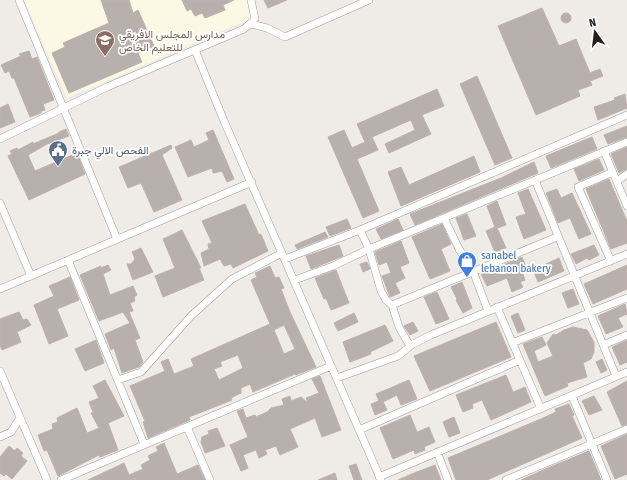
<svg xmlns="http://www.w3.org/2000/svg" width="627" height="480" viewBox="0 0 627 480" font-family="'Fira Sans Condensed',Vazirmatn,sans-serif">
<rect width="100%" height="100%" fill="#efebe7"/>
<path fill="#fbf8e4" d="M24,0H248L255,17L67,98Z"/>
<path fill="#b8b0ad" stroke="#bfb1ab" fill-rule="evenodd" d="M101,0H129L133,13L138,10L154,46L138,53L142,62L69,93L52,53L65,47L63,43L109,23Z
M182,0H234L223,5L225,10L205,18L202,13L195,16L191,9L187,11Z
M264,0H287L268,8Z
M542,8L559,46L576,39L590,73L600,69L603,76L590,81L592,85L578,90L580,96L536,115L498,26Z
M561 18a5 5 0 1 1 10 0a5 5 0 1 1-10 0Z
M29,51L32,59L37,57L54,100L43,104L45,110L41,111V113L30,117L14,78H12L9,71L5,73L1,65L21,56L19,54Z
M477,76L512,158L495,165L460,84Z
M437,89L444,106L422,115L431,134L389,153L385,144L415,130L411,120L372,137L378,150L357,159L379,211L363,218L328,137L344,130L352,148L365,142L357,124Z
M625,94L627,108L598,120L594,107L615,100L614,98Z
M8,104L15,122L0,128V108Z
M627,126V137L608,144L604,135Z
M66,129L69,136L47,144L28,155L35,171L77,153L85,174L29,200L8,156L12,154L10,151L17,148L18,150L33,142V144L59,133V132Z
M213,130L234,179L227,182L222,171L213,173L212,168L188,177L175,147L191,140L194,147L209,140L206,133Z
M592,137L597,149L551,168L546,156Z
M171,145L172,148L162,155L182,200L154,212L141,183L128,188L119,167Z
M627,147V169L619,173L611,154Z
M474,156L480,172L401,206L388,172L401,167L409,185Z
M599,159L604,170L579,181L574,169Z
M534,162L538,173L415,225L410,214L501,178Z
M609,179L627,221V243L611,249L586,189Z
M528,189L546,230L524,239L516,217L526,214L518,193Z
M557,189L561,198L572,193L591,234L579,239L570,218L558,223L546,193Z
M497,201L506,225L497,228L506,248L495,252L486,231L495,227L487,206Z
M245,204L259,235L261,234L268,251L233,268L231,264L224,266L220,259L204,266L201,253L209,249L208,244L212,243L202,221Z
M467,214L476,236L464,240L456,218Z
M347,219L351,228L330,236L326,227Z
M398,219L403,230L381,239L376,229Z
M442,224L451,244L441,249L450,271L430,279L412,237Z
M182,230L201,268H199L204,280L163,297L155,276L175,268L163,239Z
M325,232L328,237L297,249L295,245Z
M401,241L409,263L400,267L405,278L395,283L400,293L390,297L382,276L391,273L387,262L379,265L375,252Z
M339,245L343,256L311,269L306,256Z
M594,245L599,255L589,260L587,258L576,264L571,254Z
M141,248L153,272L133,280L127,264H131L135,259L132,252Z
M522,257L527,269L522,271L525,280L520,282L523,287L512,292L507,278L487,286L481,274Z
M559,258L564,271L538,282L533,270Z
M367,262L370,269L363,272L360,264Z
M108,265L111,270L103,274L110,295L133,286L137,295L134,297L135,301L130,303L133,311L129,312L140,338L135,340L143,362L139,367L122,373L114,348L111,350L105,334L130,323L123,312L99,321L80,275L101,266V268Z
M627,265V289L593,304L584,284Z
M270,266L275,278L279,277L284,288L281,289L290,312L316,367L296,375L295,374L253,392L250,384L241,388V393L231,398L232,400L189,417L190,420L148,438L143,422L145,421L130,386L165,371L161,362L168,359L174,374L194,366L191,359L270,324L251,280L257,277L255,273ZM284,325L295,349L284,354L274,330ZM238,355L243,368L219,380L214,369L222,366L220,362Z
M336,270L349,303L331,310L326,298L324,299L315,278Z
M70,277L79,300L57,309L68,336L49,344L34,305L54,296L49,286Z
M462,282L472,308L463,313L456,300L457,299L451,287Z
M573,289L579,304L568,308L562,293Z
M437,292L449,319L436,324L424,297Z
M625,304L627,314L618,318L623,327L606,334L598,316Z
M19,312L23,320L27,319L31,325L17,332L21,342L2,350L0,345V319Z
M354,313L358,322L338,331L334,323Z
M518,313L525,330L518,333L511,316Z
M413,322L418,331L410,335L404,326Z
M496,322L511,357L430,391L414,356Z
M385,325L393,341L370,352L371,354L350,362L343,342Z
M573,327L587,330L594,342V352L591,359L583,363L587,377L567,383L568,386L545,396L523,344L542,337L546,345L534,351L538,362L553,356L547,343L553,334L556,335L564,330Z
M96,340L104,363L85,371L75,349Z
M627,340V362L620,365L612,347Z
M602,359L607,370L601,373L596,362Z
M506,375L513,392L525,387L531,402L491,420L482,400L472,404L473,408L463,412L456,395Z
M320,376L341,430L322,437L315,418L290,429L298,447L280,455L276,446L265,450L267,454L259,458L256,450L243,455L248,468L241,471L230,445L248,437L237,411L243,409L246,418L255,415L256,417L267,412L271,408L284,405L282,399L290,396L291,401L301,397L308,403L306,398L319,393L312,379Z
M105,380L124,416L108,423L118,450L100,457L99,455L58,476L47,450L44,451L38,435L53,429L52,424L58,422L57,418L77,408L87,433L99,428L91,413L93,412L89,402L99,398L93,386Z
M409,380L417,399L401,405L397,395L383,402L387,410L375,415L371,404L379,401L376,394Z
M627,381V424L622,426L607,392Z
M594,396L602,410L589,415L582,401Z
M569,404L574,415L572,416L582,438L487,480H456L448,458L541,419L556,412L555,409Z
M410,415L417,432L429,427L435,442L424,447L425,450L415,454L414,450L393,459L380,428Z
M454,417L460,433L449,437L443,422Z
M217,428L225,446L205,453L201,442L202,437L209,434L208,431Z
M627,434V474L615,479L601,446Z
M164,443L177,474L198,465L205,480H88L124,463L129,475L143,469L141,465L150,460L148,456L158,451L156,447Z
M9,446L15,451L17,448L23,453L21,456L27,461L12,479L6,474L4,476L0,473V457Z
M589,451L601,480H521L543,470Z
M356,464L362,480H354L349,466Z
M435,465L441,480H398L414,473Z
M335,473L337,480H318Z"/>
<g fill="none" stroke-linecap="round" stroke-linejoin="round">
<g stroke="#9d9d9d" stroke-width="8">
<path id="minor" d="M19,0L117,239
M251,24L267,28L285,37L369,0
M195,50L224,121L381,480
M0,139L107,87L244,29L255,19L251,0
M604,151L627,206
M535,180L616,376
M617,181L627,174
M0,203L31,276
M444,218L459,249L473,271L488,311
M360,230L369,249L381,291L386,300L392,305L399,327L410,346
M285,259L360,230L627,115
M68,260L144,444
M611,261L578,187L613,172
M295,280L333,266L369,249L627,142
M0,289L252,182
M392,305L557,237
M497,307L541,409
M512,343L627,298
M603,345L627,335
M0,371L47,480
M337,378L398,356L413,344L431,335L627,254
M118,380L141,372L191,316L232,279L282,253
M572,396L607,480
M187,427L210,480
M359,430L520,360
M0,437L11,432L20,418
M437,452L448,480
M379,477L627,372
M61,480L331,366
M506,480L627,429"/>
</g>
<use href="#minor" stroke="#fff" stroke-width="7"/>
</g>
<defs>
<g id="school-pin" transform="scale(1)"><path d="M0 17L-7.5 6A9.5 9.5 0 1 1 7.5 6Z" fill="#8d6e63" stroke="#fff"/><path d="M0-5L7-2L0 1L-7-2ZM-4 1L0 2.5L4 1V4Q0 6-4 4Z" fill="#fff"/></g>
<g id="civic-pin" transform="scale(1)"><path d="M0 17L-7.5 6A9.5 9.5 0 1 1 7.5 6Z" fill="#5c6f8a" stroke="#fff"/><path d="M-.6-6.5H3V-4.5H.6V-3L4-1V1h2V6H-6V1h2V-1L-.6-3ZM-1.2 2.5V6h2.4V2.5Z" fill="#fff"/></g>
<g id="shop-pin" transform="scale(1)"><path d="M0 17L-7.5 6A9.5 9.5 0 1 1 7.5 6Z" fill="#3f7fe0" stroke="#fff"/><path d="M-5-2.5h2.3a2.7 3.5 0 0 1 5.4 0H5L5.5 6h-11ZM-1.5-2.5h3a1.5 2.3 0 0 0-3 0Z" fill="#fff"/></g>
</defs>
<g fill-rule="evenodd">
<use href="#school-pin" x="105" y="40"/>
<use href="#civic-pin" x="58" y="150"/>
<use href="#shop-pin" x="467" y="261"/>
</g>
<g text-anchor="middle" stroke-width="3.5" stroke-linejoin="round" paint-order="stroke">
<g font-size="11" fill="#785e54" stroke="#fff" text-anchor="start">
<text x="119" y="38">مدارس المجلس الافريقي<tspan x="119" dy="13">للتعليم الخاص</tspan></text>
</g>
<g font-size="11" fill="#4e5e75" stroke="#fff" text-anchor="start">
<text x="72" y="154">الفحص الالي جبرة</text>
</g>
<g font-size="11" fill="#366cbe" stroke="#fff" text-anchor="start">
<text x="481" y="259">sanabel<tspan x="481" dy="13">lebanon bakery</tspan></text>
</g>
</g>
<g transform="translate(595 32) rotate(346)" stroke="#ffffff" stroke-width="3" paint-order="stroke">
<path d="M0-3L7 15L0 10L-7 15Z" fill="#202020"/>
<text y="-6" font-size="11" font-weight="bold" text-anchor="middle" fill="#202020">N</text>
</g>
</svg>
